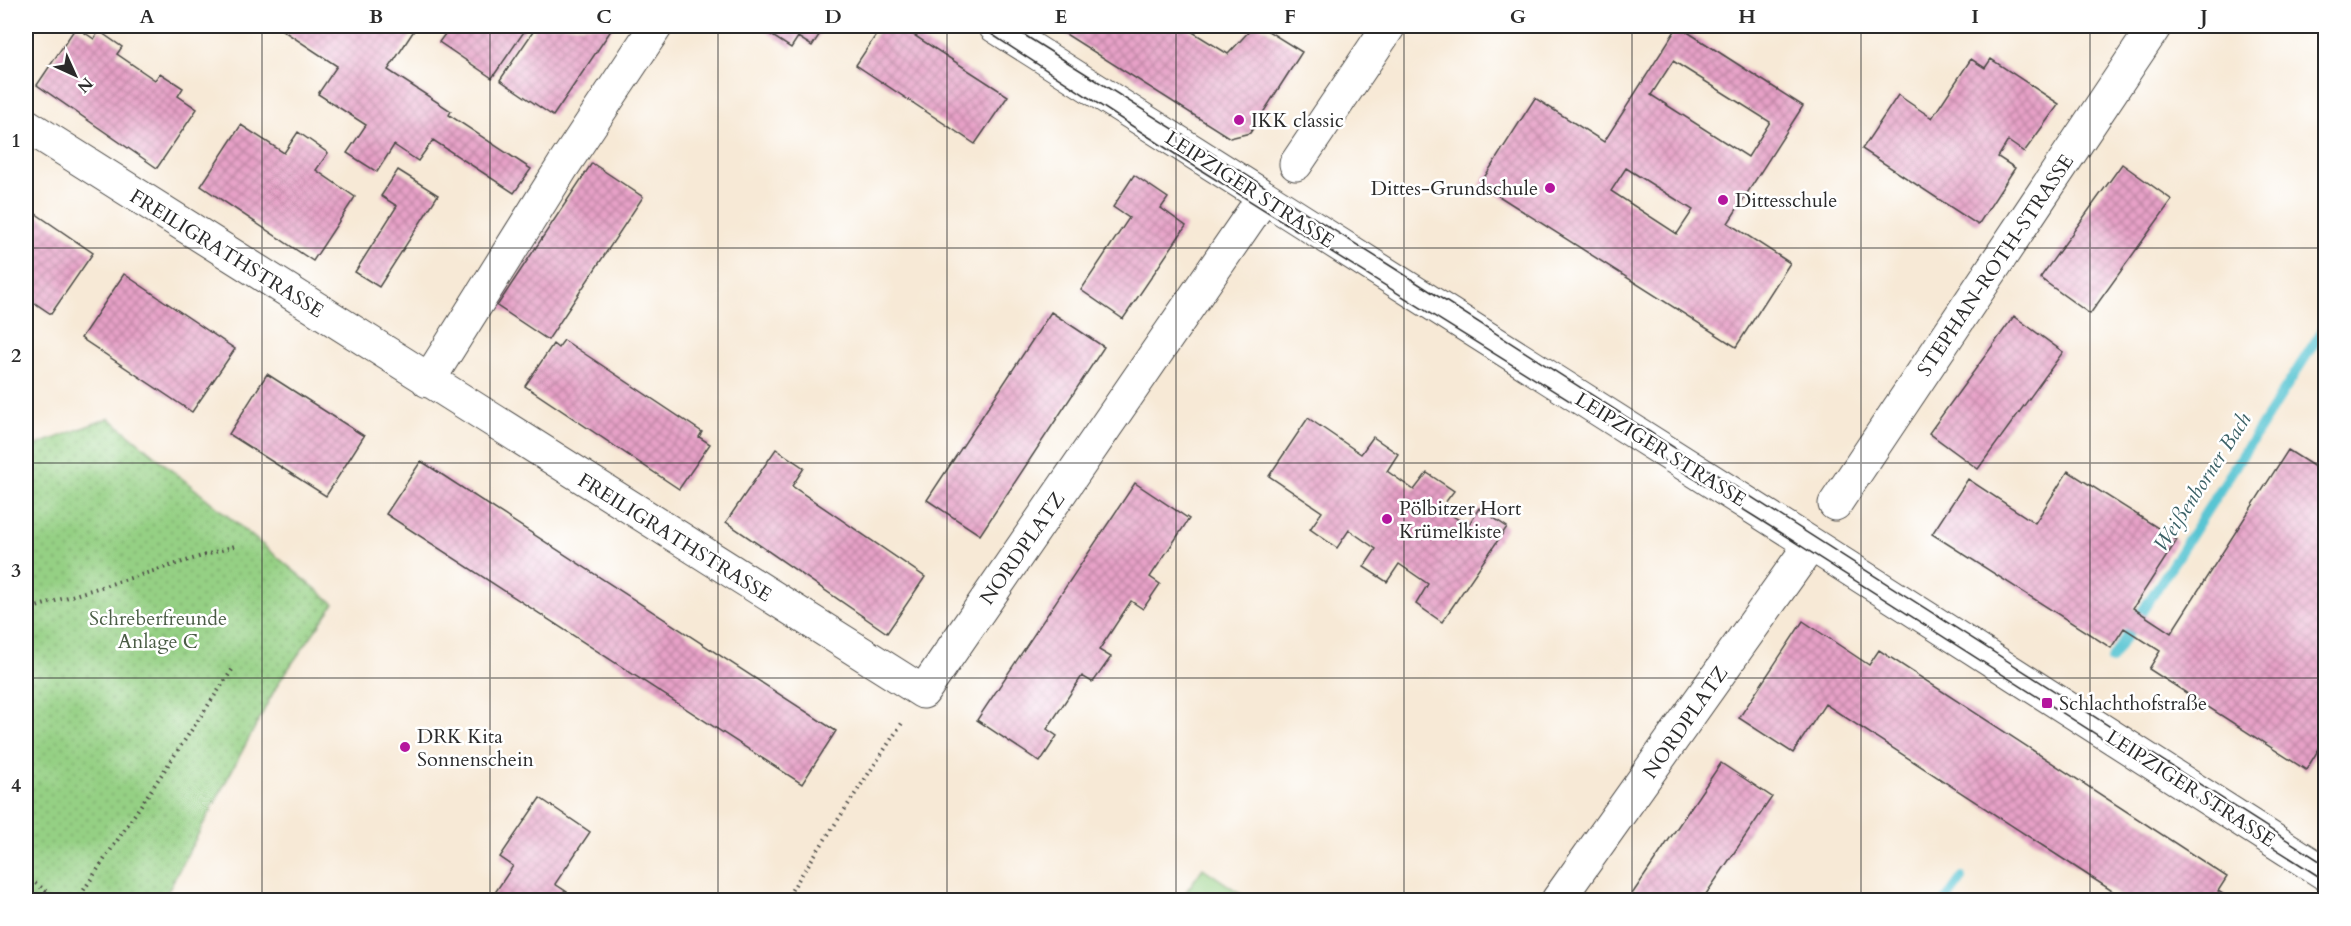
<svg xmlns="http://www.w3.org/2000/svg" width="2351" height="926" viewBox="0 0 2351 926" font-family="Cardo,serif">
<defs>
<pattern id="garden-dots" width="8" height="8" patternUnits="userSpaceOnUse" patternTransform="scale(1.5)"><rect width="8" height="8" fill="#95d084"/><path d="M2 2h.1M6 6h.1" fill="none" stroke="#7aa96c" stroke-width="1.8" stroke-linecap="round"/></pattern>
<pattern id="building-cross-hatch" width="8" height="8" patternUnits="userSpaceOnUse" patternTransform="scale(1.5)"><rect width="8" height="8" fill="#e7a1c7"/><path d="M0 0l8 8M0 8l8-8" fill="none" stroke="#bb83a2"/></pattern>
</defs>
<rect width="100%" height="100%" fill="#fff"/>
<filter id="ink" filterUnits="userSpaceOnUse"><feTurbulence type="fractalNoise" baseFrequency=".0167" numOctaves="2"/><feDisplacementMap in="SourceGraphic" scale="12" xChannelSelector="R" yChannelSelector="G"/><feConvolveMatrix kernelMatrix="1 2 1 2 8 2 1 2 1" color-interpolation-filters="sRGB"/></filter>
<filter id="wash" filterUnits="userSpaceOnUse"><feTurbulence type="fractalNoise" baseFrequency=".008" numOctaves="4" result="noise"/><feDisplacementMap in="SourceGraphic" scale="24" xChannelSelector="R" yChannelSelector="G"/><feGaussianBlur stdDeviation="1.35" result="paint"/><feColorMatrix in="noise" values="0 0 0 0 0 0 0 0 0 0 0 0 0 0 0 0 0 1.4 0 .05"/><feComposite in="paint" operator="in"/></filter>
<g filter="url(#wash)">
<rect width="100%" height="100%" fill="#f7e9d6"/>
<path fill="url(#garden-dots)" stroke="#607e58" stroke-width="1.5" d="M109,418L334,604L279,682L163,900H26V449Z"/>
<path fill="#95d084" stroke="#607e58" stroke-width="1.5" d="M1203,868L1250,900H1180Z"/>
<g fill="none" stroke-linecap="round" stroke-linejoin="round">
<path stroke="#59c5d3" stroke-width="10" d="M2111,660L2326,325
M1946,900L1962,878"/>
</g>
<g id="blocks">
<path fill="url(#building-cross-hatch)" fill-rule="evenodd" d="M276,26H417L388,70L451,111L449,115L531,169L514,193L433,140L418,161L394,145L377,172L347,153L366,125L318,94L337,66Z
M451,26H528L492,78L439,42Z
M537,26H614L553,116L500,80Z
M757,26H825L812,46L798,37L791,48Z
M882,26H900L1008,96L975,144L856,65Z
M1053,26H1183L1228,54L1254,26H1260L1302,52L1250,133L1230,138Z
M1678,26L1803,106L1728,223L1790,263L1736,347L1480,184L1535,98L1604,142ZM1673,61L1770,122L1748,157L1651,95ZM1626,168L1693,210L1677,234L1611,191Z
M76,27L94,39L99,31L122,47L117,54L155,80L160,73L183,88L178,96L197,109L157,168L37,85Z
M1971,59L1985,68L1991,59L2059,104L2024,152L2008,141L1998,157L2015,168L1978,225L1862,149L1898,95L1932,118Z
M241,125L284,153L298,132L328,153L316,170L355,197L313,261L201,186Z
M592,163L643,197L548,340L497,306Z
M2122,164L2172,200L2090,314L2040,278Z
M398,170L438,195L379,287L355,272L397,206L381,196Z
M1134,175L1168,198L1161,208L1186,226L1123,319L1081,290L1129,218L1113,207Z
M26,207L93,253L51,314L26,297Z
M124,274L235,349L192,412L81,338Z
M1051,312L1104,347L980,535L927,500Z
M2014,316L2063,352L1978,469L1929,433Z
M564,340L702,432L699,437L710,444L679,489L525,386L553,344L558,348Z
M267,374L364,436L326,496L229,434Z
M1308,418L1361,454L1373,437L1398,454L1387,471L1414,490L1427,473L1454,491L1441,508L1468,526L1479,508L1507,527L1442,622L1416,604L1428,584L1399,564L1387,582L1364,567L1376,549L1349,530L1337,548L1310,529L1322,512L1269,476Z
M776,449L804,468L792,486L925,577L887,633L726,522Z
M2288,450L2326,474V724L2318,735L2325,739L2306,770L2149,669L2160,651L2124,628L2111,648L1932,534L1968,479L2035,523L2068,471L2177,540L2133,608L2171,633Z
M421,461L836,731L802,784L386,514Z
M1135,483L1189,519L1150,577L1160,584L1143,609L1131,601L1099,650L1111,657L1094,681L1092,682L1082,676L1047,729L1057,736L1040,762L977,720Z
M1803,621L1869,665L1879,650L2227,877L2218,891L2232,900H2126L1825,704L1793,753L1739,718Z
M1721,763L1772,797L1702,900H1628Z
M540,798L590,832L555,884L567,892L561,900H490L513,866L500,857Z"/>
</g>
</g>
<g filter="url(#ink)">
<use href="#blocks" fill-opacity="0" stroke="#4a4845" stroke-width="1.5"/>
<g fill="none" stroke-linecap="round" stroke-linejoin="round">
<g stroke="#4a4845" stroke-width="35">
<path id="minor" d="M995,26L1811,544L2326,874
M26,125L923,692L1263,198
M1296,164L1389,26
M428,381L563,166L656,26
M1835,504L2155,26
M1558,900L1811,544"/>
</g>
<path stroke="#4a4845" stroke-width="4" stroke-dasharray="1.5 4.5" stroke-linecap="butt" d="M26,610L238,545
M26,876L58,900
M77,900L234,667
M785,900L904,720"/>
<use href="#minor" stroke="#fff" stroke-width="33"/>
<path stroke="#2b2b2b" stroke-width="1.5" d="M979,26L1175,154L1768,525L2326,881
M1010,26L1397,270L2326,865"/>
</g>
</g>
<path fill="none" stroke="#2b2b2b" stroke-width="1.5" stroke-opacity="0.55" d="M262,26V900M490,26V900M718,26V900M947,26V900M1176,26V900M1404,26V900M1632,26V900M1861,26V900M2090,26V900M26,248H2326M26,463H2326M26,678H2326"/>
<g fill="#b5179e" stroke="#fff" stroke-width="2">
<circle cx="1239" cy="120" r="6"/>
<circle cx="1550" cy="188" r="6"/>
<circle cx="1723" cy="200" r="6"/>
<circle cx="1387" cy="519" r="6"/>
<rect x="2041" y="697" width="12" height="12" rx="3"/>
<circle cx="405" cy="747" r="6"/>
</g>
<g text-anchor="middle" stroke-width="5" stroke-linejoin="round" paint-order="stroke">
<g font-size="20" fill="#2b2b2b" stroke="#fff" text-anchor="start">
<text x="1251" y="127">IKK classic</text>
<text x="1538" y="195" text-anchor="end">Dittes-Grundschule</text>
<text x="1735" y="207">Dittesschule</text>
<text x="1399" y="515">Pölbitzer Hort<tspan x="1399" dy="23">Krümelkiste</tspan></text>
<text x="2059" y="710">Schlachthofstraße</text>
<text x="417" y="743">DRK Kita<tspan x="417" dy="23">Sonnenschein</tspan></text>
</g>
<g font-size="20" fill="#2b2b2b" stroke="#fff">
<text transform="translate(1250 189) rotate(33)" y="7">LEIPZIGER STRASSE</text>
<text transform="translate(227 253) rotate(32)" y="7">FREILIGRATHSTRASSE</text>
<text transform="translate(1995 265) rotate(-56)" y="7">STEPHAN-ROTH-STRASSE</text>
<text transform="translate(1661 449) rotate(32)" y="7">LEIPZIGER STRASSE</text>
<text transform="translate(675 537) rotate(32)" y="7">FREILIGRATHSTRASSE</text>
<text transform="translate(1022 548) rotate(-55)" y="7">NORDPLATZ</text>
<text transform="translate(1685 722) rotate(-55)" y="7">NORDPLATZ</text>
<text transform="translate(2191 788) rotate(33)" y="7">LEIPZIGER STRASSE</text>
</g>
<g font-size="20" fill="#4b5d46" stroke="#fff">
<text x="158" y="625">Schreberfreunde<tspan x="158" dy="23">Anlage C</tspan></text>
</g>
<g font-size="21" font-style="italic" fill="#3b6166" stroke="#fff">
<text transform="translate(2202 482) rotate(-57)" y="7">Weißenborner Bach</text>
</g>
</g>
<rect width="2351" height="926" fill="none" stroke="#fff" stroke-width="66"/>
<g transform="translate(75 75) rotate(135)" stroke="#ffffff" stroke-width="4.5" paint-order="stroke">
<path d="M0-4.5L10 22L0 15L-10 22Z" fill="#2b2b2b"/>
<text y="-9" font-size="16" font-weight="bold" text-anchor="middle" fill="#2b2b2b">N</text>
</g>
<rect x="33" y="33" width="2285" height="860" fill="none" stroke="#2b2b2b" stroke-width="2"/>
<g font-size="20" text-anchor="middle" font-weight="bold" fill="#2b2b2b">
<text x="147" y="23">A</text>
<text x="376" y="23">B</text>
<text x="604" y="23">C</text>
<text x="833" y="23">D</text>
<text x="1061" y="23">E</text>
<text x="1290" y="23">F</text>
<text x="1518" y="23">G</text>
<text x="1747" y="23">H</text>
<text x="1975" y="23">I</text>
<text x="2204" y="23">J</text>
<text x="16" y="147">1</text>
<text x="16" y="362">2</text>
<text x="16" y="577">3</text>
<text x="16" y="792">4</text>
</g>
</svg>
